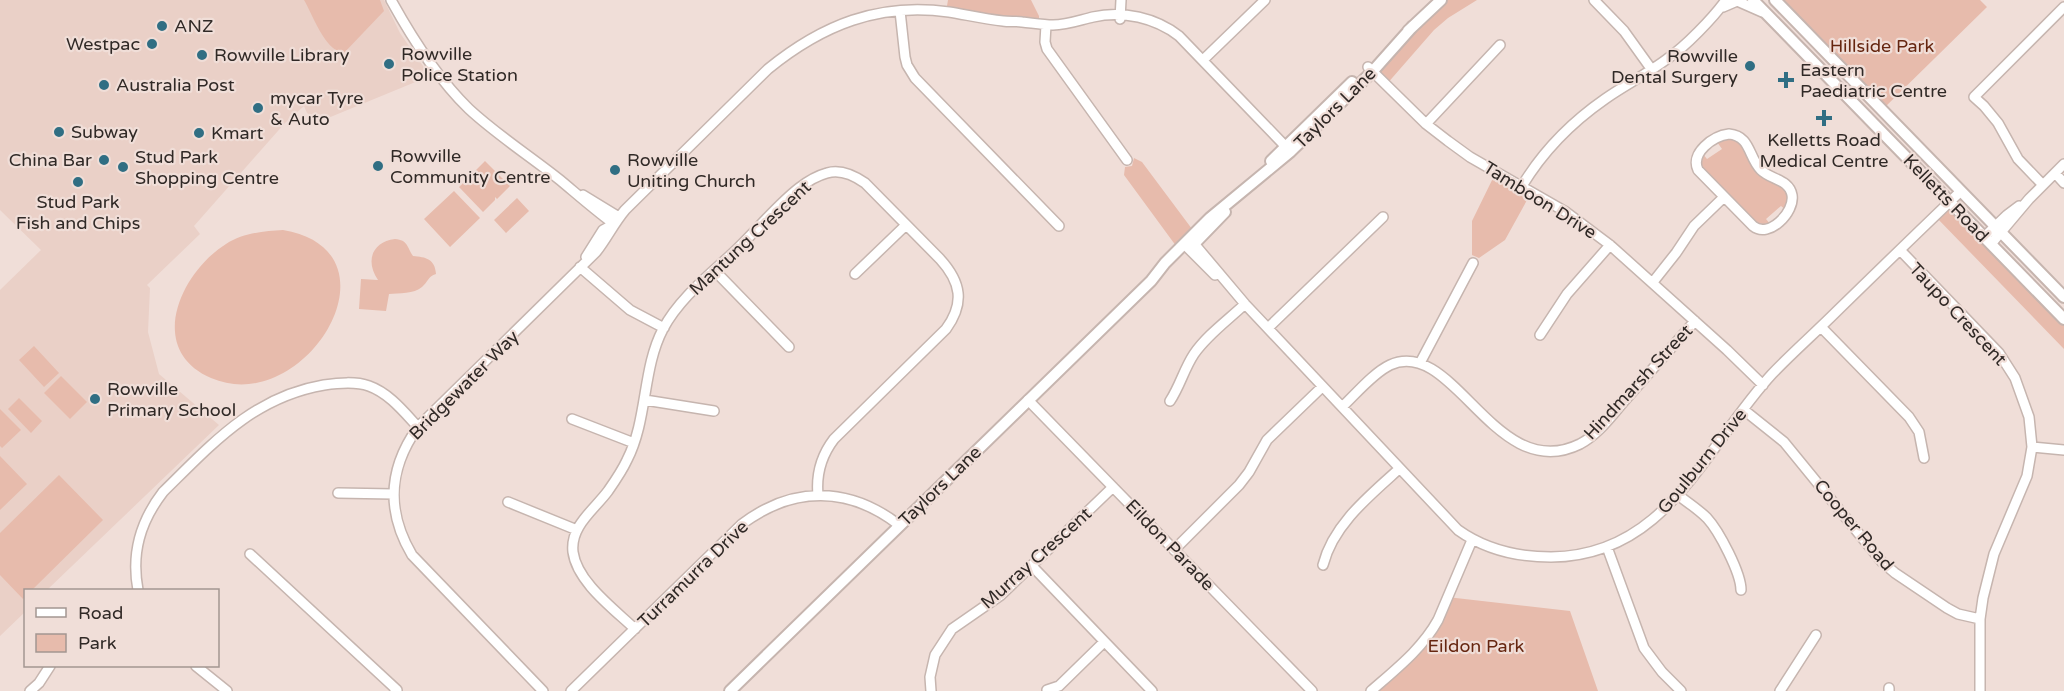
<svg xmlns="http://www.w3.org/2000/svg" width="2064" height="691" viewBox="0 0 2064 691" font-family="'Varela Round',sans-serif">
<rect width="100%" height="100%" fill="#f0ded8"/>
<path fill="#ead0c7" d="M0,0H384L400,33L430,76L328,118L320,120L313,117L307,113L304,106L285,123L194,226L200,234L147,285L150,288L148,332L159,374L219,425L47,590H26L25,612L0,636V290L41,250L0,210Z"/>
<path fill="#e7bbac" d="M304,0H380L384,11L343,54C323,47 314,17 304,0Z
M948,0H1031L1039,16V24L946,12Z
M1441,0H1477L1448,18L1434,30L1386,85L1372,71Z
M1775,0H1980L1987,7L1882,110Z
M1725,138L1737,139L1789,192L1786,210L1781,206L1766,219L1771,225H1755L1698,163L1702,153L1707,159L1722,149L1717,142Z
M1134,158L1142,162L1195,233L1179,250L1124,175L1125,167L1132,166Z
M485,161L510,186L497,199L495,197V200L483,212L459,187L471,175L474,177L475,176L473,173Z
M1496,172L1532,191L1505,240L1479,258L1472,255V221Z
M454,191L480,218L450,247L424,219Z
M517,198L529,211L506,233L494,220Z
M1949,202L2064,319V349L1935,216Z
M283,230C407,251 305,419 211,378C145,349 181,272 226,244C243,233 264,231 283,230Z
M395,239C408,240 407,247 413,256C426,257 435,259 436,274C428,276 428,282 422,287C414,294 399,293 389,294L386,311L359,309L361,279L378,280C365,261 372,242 395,239Z
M34,346L59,373L44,387L19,360Z
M61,376L87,402L70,419L44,393Z
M19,398L42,421L31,433L8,409Z
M0,409L21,430L2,448L0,446Z
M0,456L27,484L0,510Z
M59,475L103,520L32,590H26L25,597L23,599L0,575V533Z
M1447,597L1570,611L1598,691H1371L1423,643Z"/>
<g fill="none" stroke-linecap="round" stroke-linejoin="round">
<g stroke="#c6b5af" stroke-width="12">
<path id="minor" d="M391,0C412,38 438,79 469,109C497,135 530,156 560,180C578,195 595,210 614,224
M1594,0L1624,31L1652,70
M1723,7L1737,1L1762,12
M900,11L905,57L907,65L915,78L1059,226
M1120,19L1121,0
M1046,25L1045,42L1047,49L1127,160
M1203,60L1265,0
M1368,67L1426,124L1448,141L1470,157L1566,212L1610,245L1727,350L1763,385
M1426,124L1500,45
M1729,134C1751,136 1748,157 1761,170C1771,180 1789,179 1792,195C1795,212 1769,239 1753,226L1698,170C1690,153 1713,136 1729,134Z
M2055,173L2064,183
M2043,185L2018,159L1998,123L1984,106L1974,97L2064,7
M1522,186C1543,151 1572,122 1605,99C1625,85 1647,74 1667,59C1685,47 1713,18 1726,0
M583,195L619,217
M1984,237L2007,215L2019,206
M1191,240L1245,304L1458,530C1486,550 1517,557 1551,557C1667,556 1704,448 1772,374C1793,352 1816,332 1837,311C1878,271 1919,231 1961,191
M1184,244L1215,275
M1991,244L2029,199L2064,164
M1900,250L1999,353L2015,378L2029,417L2032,447L2027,476L1994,554L1983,598L1980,619V691
M586,257L603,230L614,224
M580,267L630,310L664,328
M715,271L789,347
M855,274L906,225
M1653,282L1676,253L1694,226L1724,197
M1821,327L1909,417L1919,432L1924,458
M1268,328L1383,217
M1540,335L1567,294L1610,245
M1420,363L1473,263
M645,400L714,411
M1028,400L1312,691
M1170,401C1180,386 1184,369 1194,354C1207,335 1228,320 1245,304
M1342,407C1355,395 1373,373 1390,365C1454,336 1495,486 1580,444C1599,434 1612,415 1626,399C1649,373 1672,347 1695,321
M1744,410L1784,442L1882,562L1895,573L1947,608L1958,614L1980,619
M572,419L634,443
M2032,447L2064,450
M338,493L393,494
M1678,495C1687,502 1698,509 1707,518C1719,531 1741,573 1741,590
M508,502L577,530
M1607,547L1644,648L1662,672L1681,691
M1174,550L1239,485L1249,472L1267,440L1322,387
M250,554L397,690L395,691
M1323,565C1333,525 1369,496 1399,469
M1032,566L1152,691
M138,590C131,553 140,522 163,492C212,444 253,397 324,385C338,383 355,381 369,386C389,393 404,412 418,427
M635,629C614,609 577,582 573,552C570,526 594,510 608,491C615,481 622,471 627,460C648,419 642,369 663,329C680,297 712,273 737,249C758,229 777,205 799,188C808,181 816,176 827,173C840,169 855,176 865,183L940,259C961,282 965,303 946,329L834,439C821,456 816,474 818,495
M196,666L227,691
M1889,688V691
M1047,690L1059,686L1104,642
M30,691L39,683L50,666
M543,691L412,555C386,511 388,469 418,427L596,252C607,238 614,223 625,210L768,69C822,25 879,2 949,12C967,15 985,19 1003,21C1009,22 1016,21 1022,22C1032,23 1043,25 1053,25C1067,25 1080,20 1093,17C1123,10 1156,18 1179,36L1289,150
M571,691L742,524C793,486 849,486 899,525
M931,691L930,677L935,655L952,629L1001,595L1113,487
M1371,691C1396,669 1422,649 1438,620L1472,540
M1780,691L1816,635"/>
</g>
<g stroke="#c6b5af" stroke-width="14">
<path id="major" d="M1753,0L2064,319
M1775,0L2064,297
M1408,31L1441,0
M1271,161L1352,82
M1194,244L1225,212
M730,691L1151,281L1165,263L1210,218L1290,152L1372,72L1413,26"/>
</g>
<use href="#minor" stroke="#fff" stroke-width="9"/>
<use href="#major" stroke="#fff" stroke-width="10"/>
</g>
<g fill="#306e83" stroke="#f0ded8" stroke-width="2">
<circle cx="162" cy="26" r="6"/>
<circle cx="152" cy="44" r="6"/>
<circle cx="202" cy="55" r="6"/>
<circle cx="389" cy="64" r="6"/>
<circle cx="1750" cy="66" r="6"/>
<path d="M1783 71h6v6h6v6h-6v6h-6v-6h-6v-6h6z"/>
<circle cx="104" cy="85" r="6"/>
<circle cx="258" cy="108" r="6"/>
<path d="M1821 109h6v6h6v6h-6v6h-6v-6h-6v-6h6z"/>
<circle cx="59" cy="132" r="6"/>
<circle cx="199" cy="133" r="6"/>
<circle cx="104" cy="160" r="6"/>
<circle cx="378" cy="166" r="6"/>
<circle cx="123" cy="167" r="6"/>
<circle cx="615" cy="170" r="6"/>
<circle cx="78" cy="182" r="6"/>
<circle cx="95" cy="399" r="6"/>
</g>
<g text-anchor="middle" stroke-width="4.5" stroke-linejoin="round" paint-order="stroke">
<g font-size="18" fill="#302926" stroke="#f0ded8" text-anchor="start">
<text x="174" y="32">ANZ</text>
<text x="140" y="50" text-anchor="end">Westpac</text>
<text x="401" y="60">Rowville<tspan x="401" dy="21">Police Station</tspan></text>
<text x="214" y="61">Rowville Library</text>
<text x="1738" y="62" text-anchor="end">Rowville<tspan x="1738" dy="21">Dental Surgery</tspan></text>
<text x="1800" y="76">Eastern<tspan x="1800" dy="21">Paediatric Centre</tspan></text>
<text x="116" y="91">Australia Post</text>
<text x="270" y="104">mycar Tyre<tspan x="270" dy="21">&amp; Auto</tspan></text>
<text x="71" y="138">Subway</text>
<text x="211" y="139">Kmart</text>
<text x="1824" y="146" text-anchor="middle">Kelletts Road<tspan x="1824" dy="21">Medical Centre</tspan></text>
<text x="390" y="162">Rowville<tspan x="390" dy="21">Community Centre</tspan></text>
<text x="135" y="163">Stud Park<tspan x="135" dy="21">Shopping Centre</tspan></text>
<text x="92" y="166" text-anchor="end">China Bar</text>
<text x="627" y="166">Rowville<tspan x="627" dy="21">Uniting Church</tspan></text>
<text x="78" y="208" text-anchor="middle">Stud Park<tspan x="78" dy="21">Fish and Chips</tspan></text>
<text x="107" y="395">Rowville<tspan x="107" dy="21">Primary School</tspan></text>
</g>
<g font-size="18" fill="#662610" stroke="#f0ded8">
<text x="1882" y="52">Hillside Park</text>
<text x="1476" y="652">Eildon Park</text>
</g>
<g font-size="18" fill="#302926" stroke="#f0ded8">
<text transform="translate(1335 108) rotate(-45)" y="6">Taylors Lane</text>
<text transform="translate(1946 198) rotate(46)" y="6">Kelletts Road</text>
<text transform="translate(1540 200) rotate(32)" y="6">Tamboon Drive</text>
<text transform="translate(750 238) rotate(-43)" y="6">Mantung Crescent</text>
<text transform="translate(1958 314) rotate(47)" y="6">Taupo Crescent</text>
<text transform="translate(1638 382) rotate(-47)" y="6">Hindmarsh Street</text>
<text transform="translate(464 385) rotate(-45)" y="6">Bridgewater Way</text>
<text transform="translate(1702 461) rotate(-51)" y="6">Goulburn Drive</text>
<text transform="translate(940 486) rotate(-44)" y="6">Taylors Lane</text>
<text transform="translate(1854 525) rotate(50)" y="6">Cooper Road</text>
<text transform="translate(1170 545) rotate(46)" y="6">Eildon Parade</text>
<text transform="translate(1036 558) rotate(-42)" y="6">Murray Crescent</text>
<text transform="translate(693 574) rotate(-44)" y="6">Turramurra Drive</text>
</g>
</g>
<rect x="24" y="589" width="195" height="78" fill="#f0ded8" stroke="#a39691" stroke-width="1.5"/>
<rect x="36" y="608" width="30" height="9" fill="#ffffff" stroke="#a39691" stroke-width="1.5"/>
<text x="78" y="619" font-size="18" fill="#302926">Road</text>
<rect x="36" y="634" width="30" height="18" fill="#e7bbac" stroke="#a39691" stroke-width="1.5"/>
<text x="78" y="649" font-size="18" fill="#302926">Park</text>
</svg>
